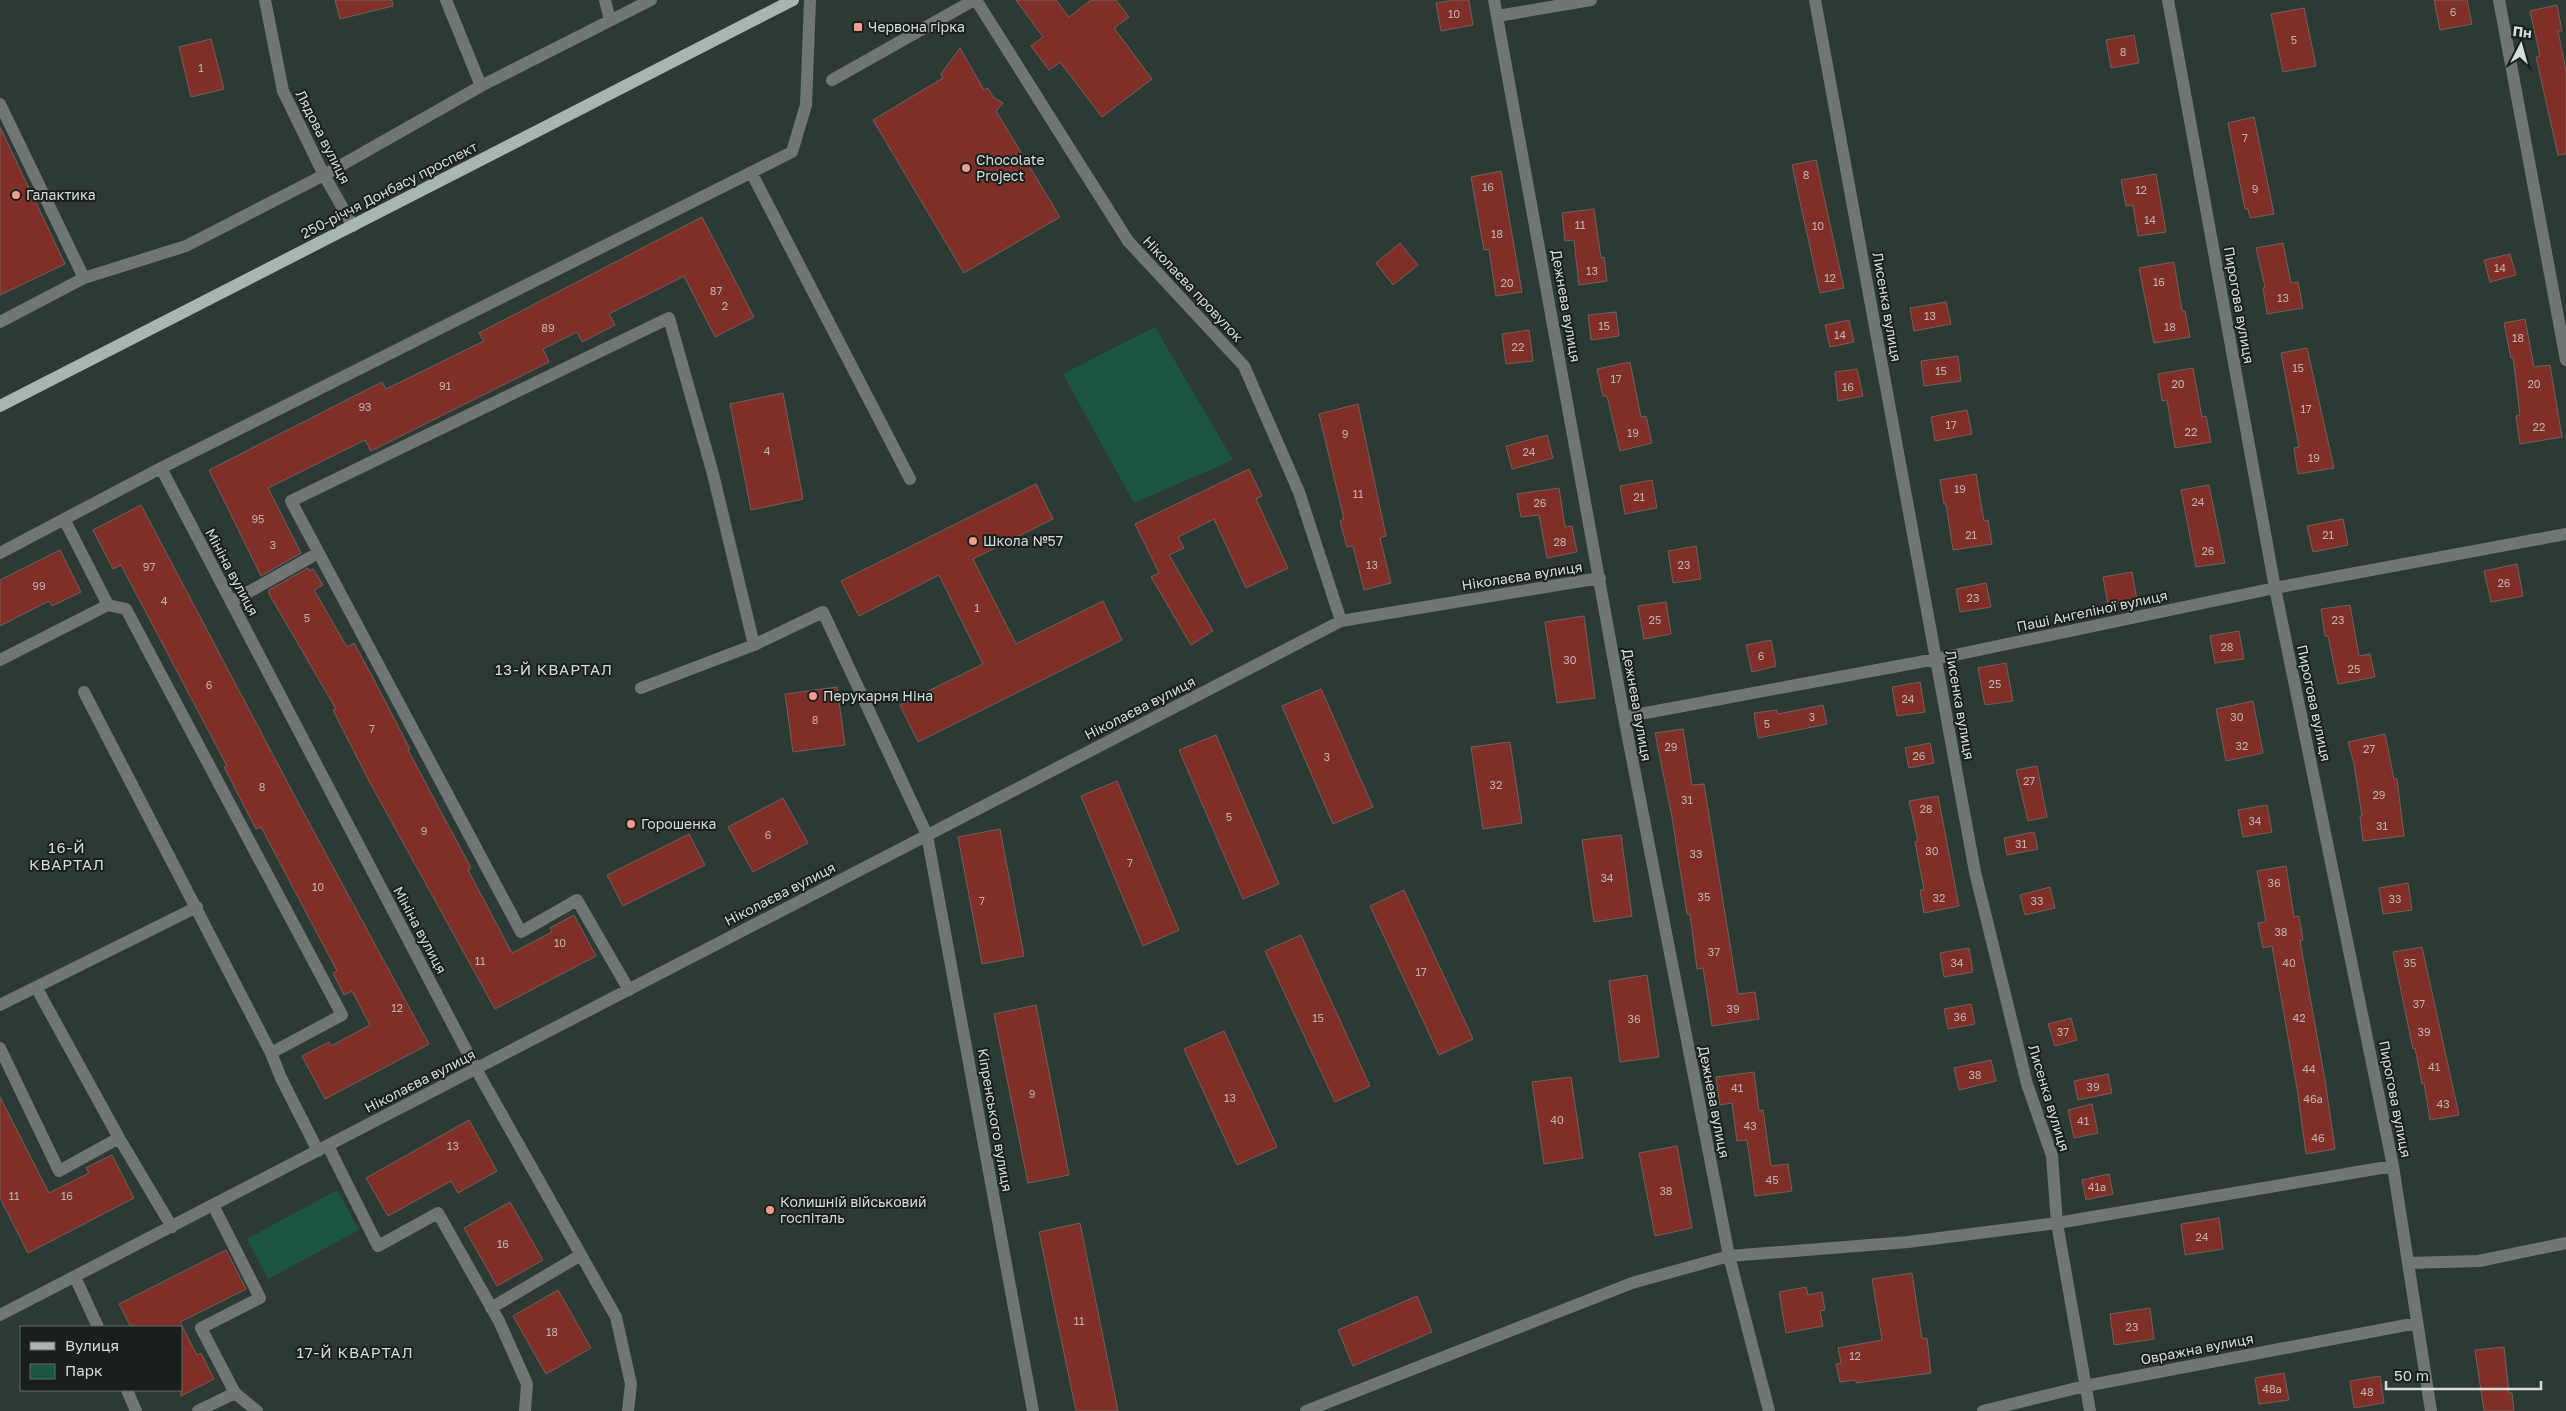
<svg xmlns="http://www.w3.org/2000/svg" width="2566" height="1411" viewBox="0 0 2566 1411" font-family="'Golos Text',sans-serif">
<rect width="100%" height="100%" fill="#2d3a34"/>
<path fill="#1c5642" d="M1155,327L1233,460L1134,503L1063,374Z
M337,1190L359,1230L268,1279L247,1239Z"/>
<path fill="#7f2f27" stroke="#70615f" d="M335,0H392L393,6L340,19Z
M1016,0H1056L1069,17L1091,0H1116L1129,17L1114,28L1152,79L1102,117L1060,62L1049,70L1031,46L1043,37Z
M1455,0H1469L1473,25L1441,31L1436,3Z
M2434,0H2467L2472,24L2440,30Z
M2557,5L2562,31H2558L2566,71V154L2558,155L2536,57L2540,56L2530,11Z
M2304,8L2316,66L2283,72L2271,14Z
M2134,35L2139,63L2111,68L2106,40Z
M211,39L224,89L191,97L179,47Z
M960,48L984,90L988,88L993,97L1003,103L996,111L1060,217L964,273L873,120L943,78L941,74Z
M2254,117L2274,214L2250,218L2248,209H2245L2228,123Z
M0,127L65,264L0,295Z
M1816,160L1844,288L1820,293L1792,165Z
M1501,171L1522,292L1496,296L1489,249L1484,250L1471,177Z
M2156,174L2166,232L2138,236L2133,205L2126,206L2121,180Z
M1594,209L1601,258L1604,257L1607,281L1579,285L1574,240L1565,241L1562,213Z
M702,217L754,317L715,337L684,276L609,314L615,325L582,342L577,332L543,349L549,362L371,451L365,440L268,488L301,553L261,576L209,470L382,382L386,389L484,341L479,333Z
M1400,243L1418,265L1393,285L1376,263Z
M2283,243L2291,283L2298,282L2303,308L2267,314L2263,288L2265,287L2256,248Z
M2510,254L2516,275L2490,282L2484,260Z
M2174,262L2182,311H2185L2190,337L2154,343L2139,268Z
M1946,302L1951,324L1914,331L1910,308Z
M1616,312L1619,336L1591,340L1588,315Z
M2525,319L2534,367L2550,365L2562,437L2520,444L2516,416L2520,415L2513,357L2511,358L2504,323Z
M1849,320L1854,342L1830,347L1825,325Z
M1529,330L1533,361L1506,364L1502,334Z
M2307,348L2334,468L2298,474L2294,448L2299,447L2281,353Z
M1958,356L1961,381L1924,386L1921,361Z
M1630,362L1641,417L1646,416L1652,443L1620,451L1607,396H1603L1597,369Z
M2193,368L2202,417L2206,416L2211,442L2175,448L2167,400L2162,401L2158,374Z
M1857,369L1863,396L1838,401L1835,372Z
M783,393L803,499L751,510L730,404Z
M1358,404L1386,536L1380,538L1391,583L1364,590L1353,546L1347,547L1340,521L1344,519L1319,414Z
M1967,410L1972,434L1935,441L1931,417Z
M1547,435L1553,458L1512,469L1506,446Z
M1249,469L1262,496L1256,499L1288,568L1246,588L1214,519L1178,537L1184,548L1169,555L1213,631L1191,645L1151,577L1159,573L1135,524Z
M1976,474L1984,521L1988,520L1992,544L1953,550L1946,504H1944L1940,480Z
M1652,480L1657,508L1625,514L1620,486Z
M1036,484L1053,519L973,559L1016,644L1103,601L1122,640L918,742L900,705L983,664L939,575L859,616L841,581Z
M2209,485L2225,563L2196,567L2181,490Z
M1559,488L1565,527L1572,526L1577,552L1547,558L1539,515L1521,517L1517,494Z
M141,505L300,806L429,1044L325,1099L302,1056L329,1042L331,1046L370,1025L352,991L344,995L333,973L337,971L261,827L256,829L224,767L227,766L121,565L113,569L93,530Z
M2343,519L2348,545L2313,552L2307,526Z
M1696,546L1701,579L1673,583L1668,551Z
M60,550L81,592L52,606L49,601L0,626V580Z
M2517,564L2523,596L2491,602L2484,571Z
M308,568L309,571L313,569L323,585L314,590L347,647L354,643L372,676L410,749L408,750L471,868L468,870L512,953L552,932L550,928L574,915L596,956L495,1009L369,781L333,710L336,709L269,594V590Z
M2132,572L2137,600L2108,605L2103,577Z
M1986,583L1991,607L1960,612L1956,589Z
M1666,602L1671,634L1644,639L1638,606Z
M2350,605L2359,656L2370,654L2375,677L2338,684L2328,636H2325L2321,609Z
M1584,616L1595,698L1557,703L1545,622Z
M2239,631L2244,659L2215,663L2210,636Z
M1771,640L1776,666L1752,672L1746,645Z
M2006,663L2013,701L1985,705L1978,668Z
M1920,682L1925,712L1897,716L1892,687Z
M837,687L845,745L793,752L785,694Z
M1321,689L1373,807L1333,824L1282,706Z
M2253,701L2263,753L2226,761L2216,709Z
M1823,705L1827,724L1758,738L1754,713L1777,710L1778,714Z
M1683,729L1692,785L1704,784L1738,994L1755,992L1759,1019L1712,1026L1703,968L1697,969L1690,914H1687L1672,817L1655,733Z
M2385,734L2394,779H2397L2404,836L2363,841L2360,816H2362L2354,764L2348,742Z
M1216,735L1279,884L1243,899L1179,750Z
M1510,742L1522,823L1483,829L1471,747Z
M1930,743L1934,763L1909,768L1905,748Z
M2037,766L2047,817L2028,821L2016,770Z
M1117,781L1179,930L1143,946L1081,796Z
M1938,796L1959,906L1924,913L1920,890H1924L1915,842L1918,841L1909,801Z
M783,798L808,843L753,872L728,827Z
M2267,805L2272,832L2243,837L2238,810Z
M1000,829L1024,956L982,964L958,837Z
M2034,832L2038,849L2007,855L2004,838Z
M689,834L705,865L623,906L607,875Z
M1621,835L1632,916L1594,922L1582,840Z
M2286,866L2294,917L2299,916L2303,940L2300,941L2325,1080L2335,1149L2306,1154L2297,1088L2272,946L2263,948L2258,923L2266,922L2257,871Z
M2408,883L2412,910L2383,914L2379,888Z
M2050,887L2055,908L2025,915L2020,895Z
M1404,890L1473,1039L1439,1055L1370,906Z
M1301,935L1370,1086L1335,1102L1265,951Z
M2422,947L2459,1115L2430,1120L2424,1083L2422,1084L2415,1048L2413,1049L2393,952Z
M1969,948L1973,972L1944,977L1940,953Z
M1647,975L1659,1057L1620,1062L1609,981Z
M1971,1004L1975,1024L1948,1029L1944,1009Z
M1036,1005L1069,1175L1028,1183L994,1014Z
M2071,1018L2077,1040L2055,1046L2048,1024Z
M1224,1031L1277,1147L1237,1165L1184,1049Z
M1991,1060L1996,1081L1959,1090L1954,1068Z
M1754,1072L1759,1111L1763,1110L1771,1166L1788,1164L1792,1191L1755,1196L1747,1140L1737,1141L1732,1103L1720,1105L1716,1077Z
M2108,1074L2112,1093L2078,1100L2074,1081Z
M1571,1077L1583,1158L1544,1164L1532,1082Z
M0,1097L49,1193L89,1173L86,1168L112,1155L134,1198L28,1253L0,1198Z
M2092,1104L2098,1133L2074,1138L2068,1110Z
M469,1120L497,1171L458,1193L451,1181L388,1216L366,1178Z
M1677,1146L1692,1228L1655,1236L1639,1153Z
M2109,1174L2113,1194L2086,1200L2082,1180Z
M510,1202L543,1260L497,1286L464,1228Z
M2219,1218L2223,1249L2185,1255L2181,1224Z
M1080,1223L1118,1411H1076L1039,1232Z
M226,1250L246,1289L180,1322L197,1355L201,1353L214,1379L181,1396V1327H131L119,1304Z
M1912,1273L1922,1339L1927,1338L1931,1373L1856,1383V1380L1840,1382L1836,1364L1841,1363L1838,1348L1882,1340L1872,1279Z
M1806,1287L1808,1295L1822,1292L1825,1310L1820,1311L1823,1326L1786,1333L1779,1292Z
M558,1290L591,1348L546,1374L513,1316Z
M1417,1296L1432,1332L1353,1366L1338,1330Z
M2150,1308L2154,1339L2114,1345L2110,1314Z
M2504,1347L2509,1393H2512L2514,1411H2484L2475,1350Z
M2284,1373L2289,1400L2259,1404L2255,1378Z
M2380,1376L2384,1403L2354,1408L2350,1381Z"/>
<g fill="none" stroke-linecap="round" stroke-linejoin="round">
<path stroke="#707673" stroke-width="12" d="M265,0L283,91L324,175L353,226
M446,0L481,86
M605,0L610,20
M976,0L1128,241L1244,366L1299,492L1341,621
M1494,0L1624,717L1729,1256L1769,1411
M1815,0L1975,872L2027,1084L2052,1156L2057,1223L2090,1411
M2168,0L2275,588L2393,1166L2431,1411
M2499,0L2566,360
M1498,16L1591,0
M832,80L974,0
M0,104L84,278
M751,172L910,479
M0,322L84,278L186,246L324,175L481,86L651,0
M161,468L476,1069L616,1317L631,1384L628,1411
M0,553L161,468L792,152L806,105L810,0
M231,602L318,553
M108,605L126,609L342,1015L271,1053L281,1078L318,1151
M0,660L108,605L64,519
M641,688L754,645
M84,692L271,1053
M1624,717L1936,659L2275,588L2566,534
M36,987L119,1138L172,1227
M629,990L577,900L521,932L291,501L669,318L713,474L754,645L823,612L927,835L1033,1411
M0,1005L197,907
M0,1048L59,1171L119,1138
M328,1146L378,1246L438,1213L499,1321L527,1384L525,1411
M2408,1263L2479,1261L2566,1243
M75,1277L98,1327
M491,1308L581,1255
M0,1315L1341,621L1600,578
M127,1390L136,1411
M235,1393L257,1411
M198,1411L235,1393L201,1328L260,1298L213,1205
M1306,1411L1632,1283L1729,1256L1908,1242L2057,1223L2393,1166
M1983,1411L2085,1386L2417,1323"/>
<path stroke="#a8b5b0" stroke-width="12" d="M0,406L793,0"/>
</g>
<g fill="#f59c90" stroke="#191f1d" stroke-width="2">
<rect x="853" y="22" width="10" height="10" rx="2.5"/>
<circle cx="966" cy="168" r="5"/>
<circle cx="16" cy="195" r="5"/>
<circle cx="973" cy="541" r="5"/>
<circle cx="813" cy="696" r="5"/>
<circle cx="631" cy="824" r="5"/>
<circle cx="770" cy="1210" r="5"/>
</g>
<g text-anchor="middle" stroke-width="4" stroke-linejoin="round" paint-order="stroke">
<g font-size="11" fill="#c0b2ae">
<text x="2453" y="16">6</text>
<text x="1454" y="18">10</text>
<text x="2294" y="44">5</text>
<text x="2123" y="56">8</text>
<text x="201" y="72">1</text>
<text x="2245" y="142">7</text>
<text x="1806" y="179">8</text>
<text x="1488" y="191">16</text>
<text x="2255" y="193">9</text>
<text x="2141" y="194">12</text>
<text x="2150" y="224">14</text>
<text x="1580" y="229">11</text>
<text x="1818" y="230">10</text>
<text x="1497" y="238">18</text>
<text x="2500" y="272">14</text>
<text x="1592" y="275">13</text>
<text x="1830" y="282">12</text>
<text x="2159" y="286">16</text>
<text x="1507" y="287">20</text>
<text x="716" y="295">87</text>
<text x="2283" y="302">13</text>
<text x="725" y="310">2</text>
<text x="1930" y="320">13</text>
<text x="1604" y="330">15</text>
<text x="2170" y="331">18</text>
<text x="548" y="332">89</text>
<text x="1840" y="339">14</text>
<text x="2518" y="342">18</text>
<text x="1518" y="351">22</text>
<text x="2298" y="372">15</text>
<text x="1941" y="375">15</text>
<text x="1616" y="383">17</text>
<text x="2178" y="388">20</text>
<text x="2534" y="388">20</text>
<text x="445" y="390">91</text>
<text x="1848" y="391">16</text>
<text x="365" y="411">93</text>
<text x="2306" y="413">17</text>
<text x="1951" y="429">17</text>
<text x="2539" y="431">22</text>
<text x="2191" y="436">22</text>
<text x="1633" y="437">19</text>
<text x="1345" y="438">9</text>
<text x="767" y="455">4</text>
<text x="1529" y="456">24</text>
<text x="2314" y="462">19</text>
<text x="1960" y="493">19</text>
<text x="1358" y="498">11</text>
<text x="1639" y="501">21</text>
<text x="2198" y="506">24</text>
<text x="1540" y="507">26</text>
<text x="258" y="523">95</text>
<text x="1971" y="539">21</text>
<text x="2328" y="539">21</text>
<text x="1560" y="546">28</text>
<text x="273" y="549">3</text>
<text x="2208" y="555">26</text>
<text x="1372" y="569">13</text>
<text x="1684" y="569">23</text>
<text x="149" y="571">97</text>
<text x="2504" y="587">26</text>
<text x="39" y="590">99</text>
<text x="1973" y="602">23</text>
<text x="164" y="605">4</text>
<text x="977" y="612">1</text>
<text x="307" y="622">5</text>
<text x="1655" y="624">25</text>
<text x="2338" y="624">23</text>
<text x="2227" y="651">28</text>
<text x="1761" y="660">6</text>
<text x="1570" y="664">30</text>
<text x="2354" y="673">25</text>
<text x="1995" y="688">25</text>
<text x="209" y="689">6</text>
<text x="1908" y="703">24</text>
<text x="1812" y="721">3</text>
<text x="2237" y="721">30</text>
<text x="815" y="724">8</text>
<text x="1767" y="728">5</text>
<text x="372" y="733">7</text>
<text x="2242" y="750">32</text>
<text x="1671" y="751">29</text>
<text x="2369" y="753">27</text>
<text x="1919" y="760">26</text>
<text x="1327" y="761">3</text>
<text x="2029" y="785">27</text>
<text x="1496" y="789">32</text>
<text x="262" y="791">8</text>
<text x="2379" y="799">29</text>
<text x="1687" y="804">31</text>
<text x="1926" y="813">28</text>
<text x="1229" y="821">5</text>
<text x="2255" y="825">34</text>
<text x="2382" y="830">31</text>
<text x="424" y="835">9</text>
<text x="768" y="839">6</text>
<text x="2021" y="848">31</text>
<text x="1932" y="855">30</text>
<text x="1696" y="858">33</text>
<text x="1130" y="867">7</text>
<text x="1607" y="882">34</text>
<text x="2274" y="887">36</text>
<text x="318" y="891">10</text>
<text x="1704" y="901">35</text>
<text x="1939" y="902">32</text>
<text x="2395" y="903">33</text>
<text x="982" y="905">7</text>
<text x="2037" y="905">33</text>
<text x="2281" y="936">38</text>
<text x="560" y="947">10</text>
<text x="1714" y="956">37</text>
<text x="480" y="965">11</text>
<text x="1957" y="967">34</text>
<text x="2289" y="967">40</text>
<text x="2410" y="967">35</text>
<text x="1421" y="976">17</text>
<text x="2419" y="1008">37</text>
<text x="397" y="1012">12</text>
<text x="1733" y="1013">39</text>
<text x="1960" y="1021">36</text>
<text x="1318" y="1022">15</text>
<text x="2299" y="1022">42</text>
<text x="1634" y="1023">36</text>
<text x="2063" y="1036">37</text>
<text x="2424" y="1036">39</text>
<text x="2434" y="1071">41</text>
<text x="2309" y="1073">44</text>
<text x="1975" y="1079">38</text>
<text x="2093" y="1091">39</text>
<text x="1737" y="1092">41</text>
<text x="1032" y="1098">9</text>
<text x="1230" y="1102">13</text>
<text x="2313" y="1103">46а</text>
<text x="2443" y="1108">43</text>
<text x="1557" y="1124">40</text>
<text x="2083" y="1125">41</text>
<text x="1750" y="1130">43</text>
<text x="2318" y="1142">46</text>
<text x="453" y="1150">13</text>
<text x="1772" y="1184">45</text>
<text x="2097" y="1191">41а</text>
<text x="1666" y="1195">38</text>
<text x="14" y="1200">11</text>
<text x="67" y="1200">16</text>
<text x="2202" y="1241">24</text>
<text x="503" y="1248">16</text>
<text x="1079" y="1325">11</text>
<text x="2132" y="1331">23</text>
<text x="552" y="1336">18</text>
<text x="1855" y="1360">12</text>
<text x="2272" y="1393">48а</text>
<text x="2367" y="1396">48</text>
</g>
<g font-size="14" fill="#d6dedb" stroke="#191f1d" text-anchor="start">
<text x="868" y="32">Червона гірка</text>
<text x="976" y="165">Chocolate<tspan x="976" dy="16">Project</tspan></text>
<text x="26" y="200">Галактика</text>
<text x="983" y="546">Школа №57</text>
<text x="823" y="701">Перукарня Ніна</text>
<text x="641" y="829">Горошенка</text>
<text x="780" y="1207">Колишній військовий<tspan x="780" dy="16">госпіталь</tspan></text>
</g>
<g font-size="14" fill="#d6dedb" stroke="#191f1d">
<text transform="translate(323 137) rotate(63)" y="5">Лядова вулиця</text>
<text transform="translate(389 190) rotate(-27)" y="5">250-річчя Донбасу проспект</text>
<text transform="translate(1193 289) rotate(47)" y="5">Ніколаєва провулок</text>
<text transform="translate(2239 305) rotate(80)" y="5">Пирогова вулиця</text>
<text transform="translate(1566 306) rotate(80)" y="5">Дежнева вулиця</text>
<text transform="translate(1887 307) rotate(80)" y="5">Лисенка вулиця</text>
<text transform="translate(232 572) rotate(62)" y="5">Мініна вулиця</text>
<text transform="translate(1522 576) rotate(-9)" y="5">Ніколаєва вулиця</text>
<text transform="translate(2092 611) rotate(-12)" y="5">Паші Ангеліної вулиця</text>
<text transform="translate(2314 703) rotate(78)" y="5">Пирогова вулиця</text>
<text transform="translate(1637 705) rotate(80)" y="5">Дежнева вулиця</text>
<text transform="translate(1960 705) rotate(80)" y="5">Лисенка вулиця</text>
<text transform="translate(1140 708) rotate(-27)" y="5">Ніколаєва вулиця</text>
<text transform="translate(780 894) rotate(-27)" y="5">Ніколаєва вулиця</text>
<text transform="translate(420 930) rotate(62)" y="5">Мініна вулиця</text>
<text transform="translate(420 1081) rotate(-27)" y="5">Ніколаєва вулиця</text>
<text transform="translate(2049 1098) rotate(73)" y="5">Лисенка вулиця</text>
<text transform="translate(2395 1099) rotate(79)" y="5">Пирогова вулиця</text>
<text transform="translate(1714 1102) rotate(79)" y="5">Дежнева вулиця</text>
<text transform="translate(995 1120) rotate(80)" y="5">Кіпренського вулиця</text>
<text transform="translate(2197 1349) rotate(-11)" y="5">Овражна вулиця</text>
</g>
<g font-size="15" letter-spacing="1" fill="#d6dedb" stroke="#191f1d">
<text x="554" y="675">13-Й КВАРТАЛ</text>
<text x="67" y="853">16-Й<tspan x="67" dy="17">КВАРТАЛ</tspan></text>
<text x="355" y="1358">17-Й КВАРТАЛ</text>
</g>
</g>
<rect x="20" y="1326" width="162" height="65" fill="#191f1d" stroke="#656b69"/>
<rect x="30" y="1342" width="25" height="8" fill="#a8b5b0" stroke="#656b69"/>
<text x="65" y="1351" font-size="15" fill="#d6dedb">Вулиця</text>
<rect x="30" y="1364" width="25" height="15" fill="#1c5642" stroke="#656b69"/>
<text x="65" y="1376" font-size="15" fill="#d6dedb">Парк</text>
<g transform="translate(2521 45) rotate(6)" stroke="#191f1d" stroke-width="4" paint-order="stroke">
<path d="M0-4L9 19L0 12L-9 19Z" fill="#d6dedb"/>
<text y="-8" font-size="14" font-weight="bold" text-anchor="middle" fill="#d6dedb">Пн</text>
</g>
<path d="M2386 1381v8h155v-8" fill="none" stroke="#d6dedb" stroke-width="2.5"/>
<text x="2394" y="1381" font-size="15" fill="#d6dedb" stroke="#191f1d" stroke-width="4" paint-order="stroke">50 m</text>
</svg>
